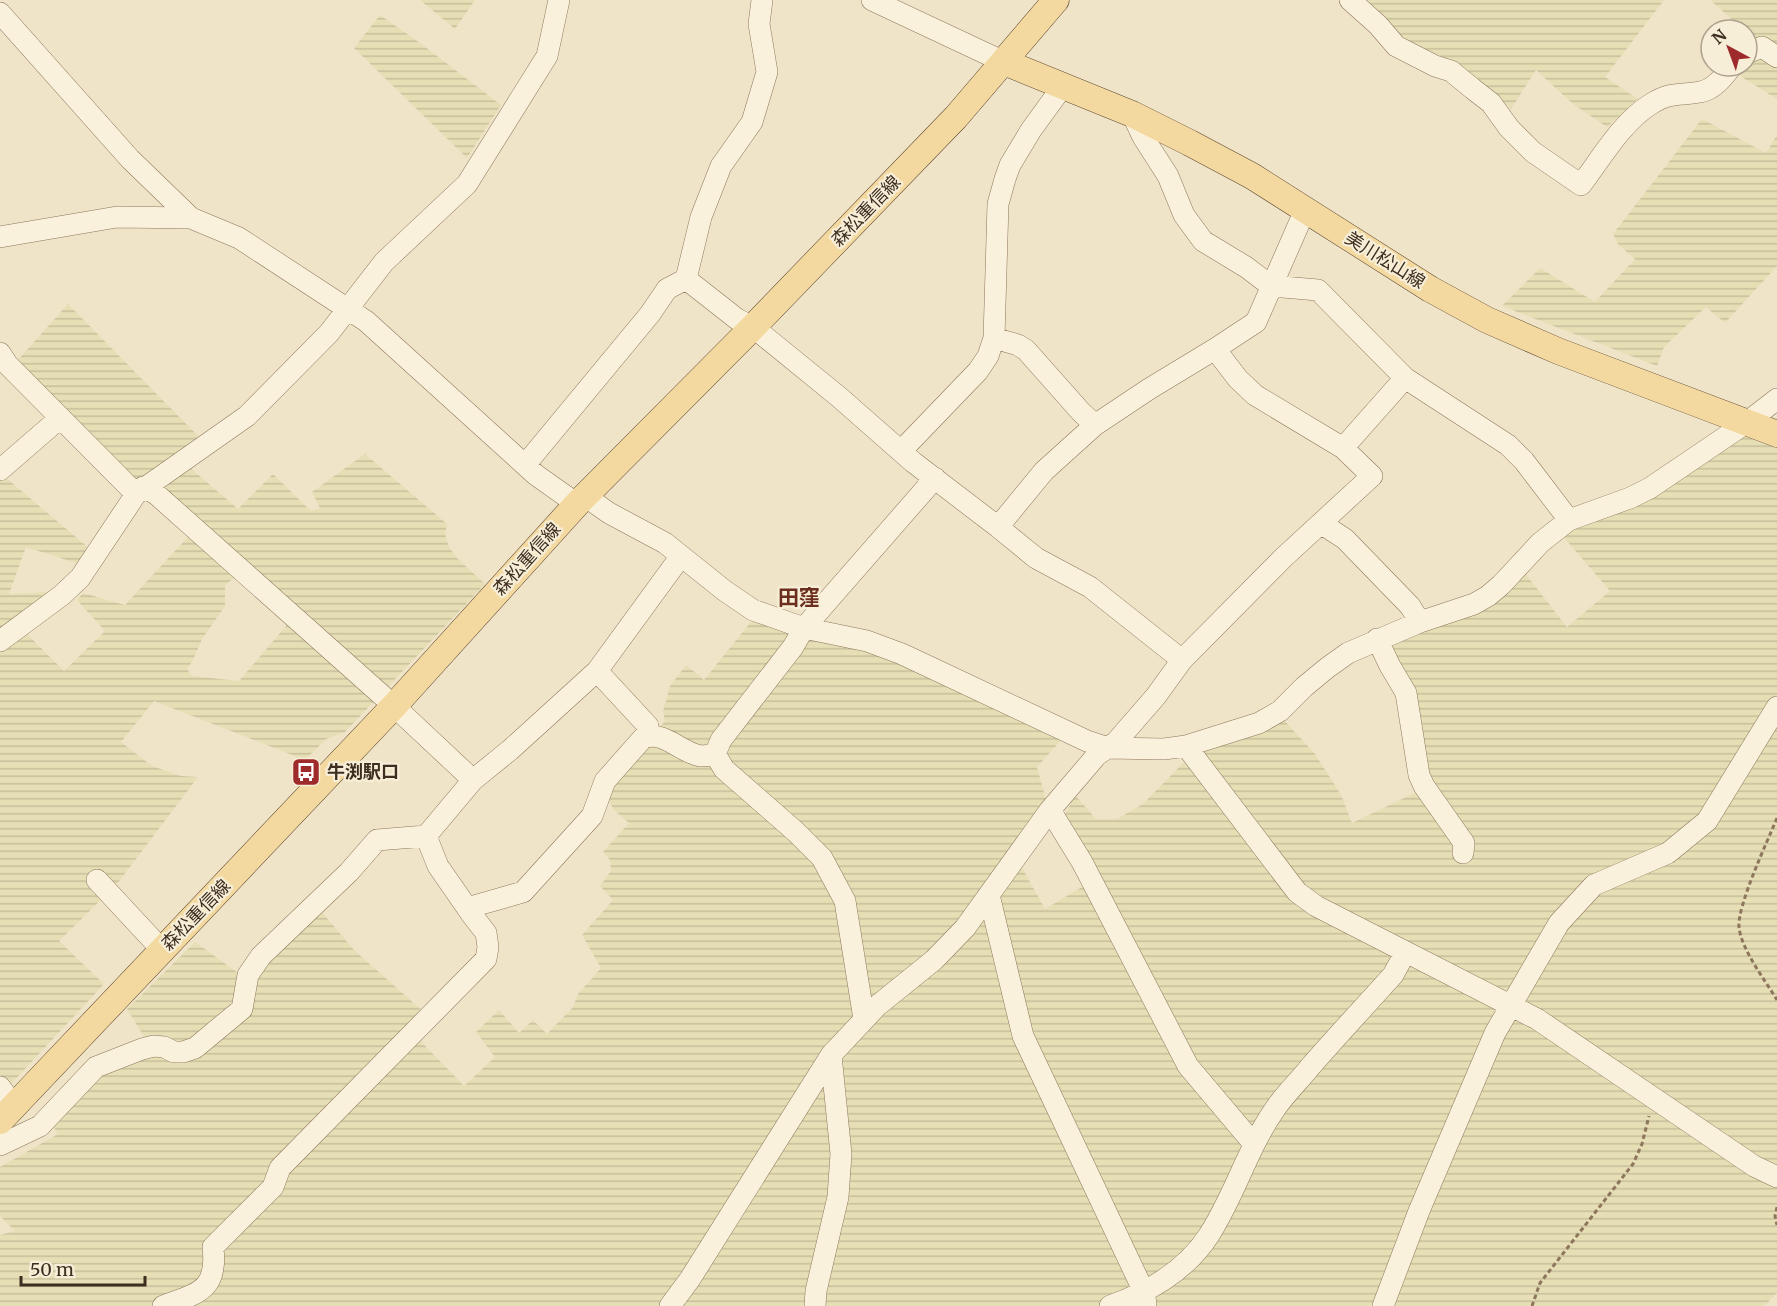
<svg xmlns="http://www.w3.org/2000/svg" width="1777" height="1306" viewBox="0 0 1777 1306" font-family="Merriweather,'Noto Sans JP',serif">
<defs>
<pattern id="farmland-rules" width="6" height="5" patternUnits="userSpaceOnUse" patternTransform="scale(1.5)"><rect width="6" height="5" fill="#e6deb5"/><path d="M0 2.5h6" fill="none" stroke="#c6bf9b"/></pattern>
</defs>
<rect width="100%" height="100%" fill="#f0e4c8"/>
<path fill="url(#farmland-rules)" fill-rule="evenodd" d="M420,0H475L455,29Z
M1364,0H1664L1605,77L1638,99L1607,127L1573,104L1536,70L1511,109L1458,63L1401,40Z
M1710,0H1777V99L1737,74L1753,59L1760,56L1747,30H1744Z
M380,15L420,43L501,105L467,158L354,48Z
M1702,119L1766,153L1777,135V266L1725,323L1706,307L1664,347L1657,366L1502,306L1540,268L1595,302L1635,259L1618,244L1613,234Z
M68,304L200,438L187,465L238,509L273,474L311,511L320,508L312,492L365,454L447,524L445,534L449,547L457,558L485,584L345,732L326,739L305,760L154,701L121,742L152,766L181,776L198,777L117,884L59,941L104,984L9,1086L0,1075V482L5,477L90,549L79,564L26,547L9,594L46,592L47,595L14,621L64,671L105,631L77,600L83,593L125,605L199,525L137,484L17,361ZM247,568L297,613L239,681L192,676L187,669L193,660L202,639L225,606V585Z
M1743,434L1777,447V1293L1764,1306H0V1235L15,1231L0,1216V1167L58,1134L51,1122L79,1093L146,1040L127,1009L195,942L241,975L261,968L320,910L354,950L425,1013L409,1029L464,1086L495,1057L476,1032L499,1010L519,1033L533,1020L547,1034L573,1007L578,994L601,968L582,935L613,900L600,886L611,871L610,860L603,852L629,823L614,810L606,796L665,721L663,711L670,686L686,665L704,680L754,618L869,649L1063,738L1037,767L1046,800L1011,848L1045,909L1099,877L1063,818L1075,795L1096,819H1117L1143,804L1184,762L1203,752L1282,718L1315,754L1341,795L1352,823L1429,786L1386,644L1524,572L1567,627L1610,591L1561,534Z"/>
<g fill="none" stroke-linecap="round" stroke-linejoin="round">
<g stroke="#8d765c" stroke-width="22">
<path id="minor" d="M762,0L759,24L767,72L752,122L721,166L701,217L686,279L737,319L753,327L839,397L913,462L998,527L1044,471L1095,425L1149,389L1215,349L1256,322L1305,210
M872,0L1004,62
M1350,0L1378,25L1396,46L1435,66L1451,71L1473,89L1491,103L1509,128L1533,152L1581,185C1602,157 1622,122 1651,104C1672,91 1679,96 1700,92C1714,90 1724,76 1732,66
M0,13L130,159L191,218
M1747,53L1762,47L1777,57
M1132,114L1143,137L1168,176L1184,215L1203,241L1246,267L1271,286L1318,290L1405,378L1508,445L1524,461L1569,520
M0,237L117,217L191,218L239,238L366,321L536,475L577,504
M994,338L1018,345L1026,350L1081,412L1095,425
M0,353L8,365L136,494
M1343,448L1405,378
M901,451L978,371L988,356L994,338L998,204L1005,179L1010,165L1031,130L1063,86
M525,465L650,314L667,289L686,279
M0,470L60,418
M143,487L156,494L394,706L473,780
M585,496L609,513L665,543L725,591L753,610L804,628L867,641L902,654L1087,741L1108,748L1164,749L1186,746L1259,723L1280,711L1304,687L1327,668L1348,653L1420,622L1474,604L1488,596L1501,585L1540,543L1569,520L1630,498L1650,488L1746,423L1777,399
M1322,524L1345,539L1410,606L1420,622
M998,527L1036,558L1090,587L1182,660
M1377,639L1390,666L1406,693L1419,775L1424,786L1464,843L1463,853
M0,641L62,595L80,578L136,494L247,416L329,333L384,262L467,184L547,56L559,0
M597,671L648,726L649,735
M1186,746L1297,892L1316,906L1537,1019L1754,1166L1777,1177
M1050,810L1082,862L1188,1066L1253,1143
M97,880L162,950
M989,895L1023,1036L1144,1292L1146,1304
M467,908L523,892L592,816L605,781L643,738C665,730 680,753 701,756C705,756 711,755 715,754
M864,1019L845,901L822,858L796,832L724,769L715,754L721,740L793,647L804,628L935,478
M0,1087L14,1106
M0,1145L40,1126L96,1067L142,1049L154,1046L164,1047L174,1052H183L195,1048L242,1009L248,975L261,956L349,872L377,840L426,836L473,780L510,750L597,671L681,556
M163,1306C198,1293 218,1291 213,1247L273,1187L280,1168L486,959L488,947L486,933L472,915L438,866L426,836
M670,1306L690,1279L831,1055L877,1006L934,960L965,928L1050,810L1097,755L1116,742L1156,696L1182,660L1283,558L1372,476L1343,448L1255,395L1238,379L1215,349
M815,1306L816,1291L838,1197L841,1154L831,1055
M1110,1306C1149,1292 1186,1271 1209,1235C1235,1195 1247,1149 1275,1109C1285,1094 1299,1081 1310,1067C1337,1036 1365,1006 1393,975L1405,953
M1383,1306L1419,1211L1495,1033L1559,923L1594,885L1668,853L1707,821L1777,707"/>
</g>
<g stroke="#5b4430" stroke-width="27">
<path id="major" d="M1004,62L1132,114L1190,143L1252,176L1430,289L1487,320L1558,351L1777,434
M0,1121L394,706L577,504L753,327L956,117L1056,0"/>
</g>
<path stroke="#8d765c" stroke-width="3" stroke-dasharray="4.5 3" stroke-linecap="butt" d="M1777,818C1768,840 1737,906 1739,927C1741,949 1765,980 1777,1000
M1777,1207L1775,1216L1777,1225
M1532,1306L1540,1283L1633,1164L1642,1144L1649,1116"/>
<use href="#minor" stroke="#faf1dc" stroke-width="21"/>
<use href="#major" stroke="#f3d9a0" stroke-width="26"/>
</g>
<defs>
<g id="bus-square" transform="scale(1.5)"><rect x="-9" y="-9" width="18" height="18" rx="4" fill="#9e2a2b" stroke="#f7eed8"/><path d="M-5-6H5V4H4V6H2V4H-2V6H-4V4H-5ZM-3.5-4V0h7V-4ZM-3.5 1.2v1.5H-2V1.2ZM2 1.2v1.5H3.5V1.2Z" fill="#fff"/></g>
</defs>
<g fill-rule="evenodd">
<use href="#bus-square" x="306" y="772"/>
</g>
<g text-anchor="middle" stroke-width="4.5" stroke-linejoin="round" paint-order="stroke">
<g font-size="18" fill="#3d2e20" stroke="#f7eed8">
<text transform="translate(866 211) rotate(-46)" y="6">森松重信線</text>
<text transform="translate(1385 260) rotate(32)" y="6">美川松山線</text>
<text transform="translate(527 559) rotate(-48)" y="6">森松重信線</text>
<text transform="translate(196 915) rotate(-46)" y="6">森松重信線</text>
</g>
<g font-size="18" font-weight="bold" fill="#3d2e20" stroke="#f7eed8" text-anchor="start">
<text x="327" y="778">牛渕駅口</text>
</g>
<g font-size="21" font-weight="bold" fill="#6b2e1e" stroke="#f7eed8">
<text x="799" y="605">田窪</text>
</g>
</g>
<g transform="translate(1729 48) rotate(319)"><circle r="28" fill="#f7eed8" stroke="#ada18e" stroke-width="1.5"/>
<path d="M0-4.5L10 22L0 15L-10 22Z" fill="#9e2a2b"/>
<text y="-9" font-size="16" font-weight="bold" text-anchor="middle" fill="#3d2e20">N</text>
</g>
<path d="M21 1276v9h124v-9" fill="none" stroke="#3d2e20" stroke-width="3"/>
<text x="30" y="1276" font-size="18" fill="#3d2e20" stroke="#f7eed8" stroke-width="4.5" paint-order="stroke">50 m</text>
</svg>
